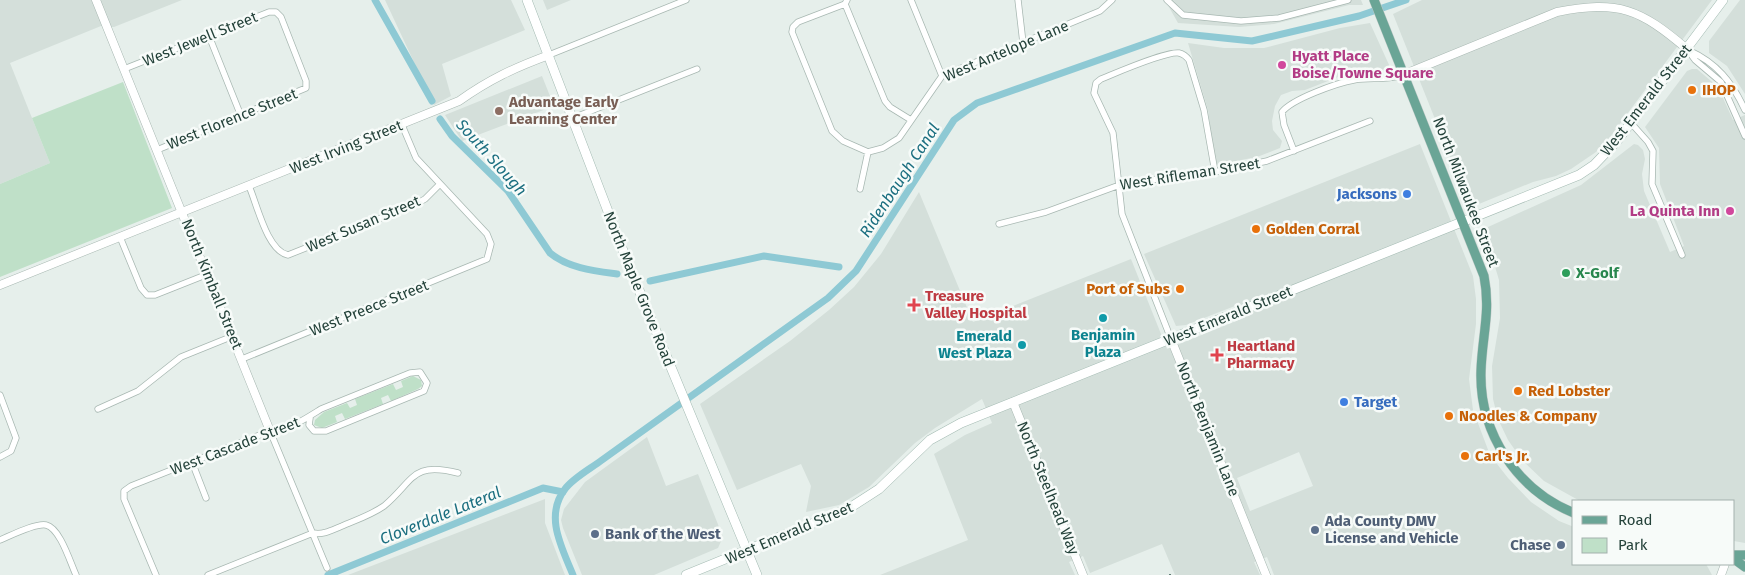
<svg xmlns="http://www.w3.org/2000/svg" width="1745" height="575" viewBox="0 0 1745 575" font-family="'Fira Sans',sans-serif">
<rect width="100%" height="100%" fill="#e6efeb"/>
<path fill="#d4dfda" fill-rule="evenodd" d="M0,0H182L114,27L101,26L10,63L50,163L0,184Z
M385,0H511L525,30L442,64L451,96L434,105Z
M543,0H571L547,10Z
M1165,0H1361L1363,5H1349L1274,24L1239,27L1178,23Z
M1422,0H1712L1610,137L1596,152L1571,169L1556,176L1533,182L1474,206L1469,204L1393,14Z
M1740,0H1745V94L1727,66L1709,53V41Z
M1370,23L1390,67L1384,73L1351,72L1305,90L1292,91L1281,95L1275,106L1272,121L1273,130L1282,141L1280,148L1257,157L1215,165L1208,110L1188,43L1224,48H1264L1340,28Z
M1692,69H1697L1718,87L1733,120L1745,115V543L1734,541V501H1580L1544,481L1522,460L1508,440L1498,419L1493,399L1492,366L1500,318L1499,280L1484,230L1488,227L1581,185L1634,144L1638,145L1643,150L1645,159L1642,174L1644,191L1670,252L1684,246L1660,184L1659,148L1645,127L1687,71Z
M542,76L554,106L462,141L445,115Z
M1420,144L1473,276L1476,299V324L1469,379L1473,410L1490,455L1508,478L1531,502L1559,521L1574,527V564H1706L1712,575H1274L1267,557L1254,562L1260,575H1175L1162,544L1090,573L1083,556L1069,562L1075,575H880L968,540L934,454L965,435L992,423L982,399L935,428L915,443L869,487L839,505L806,512L811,486L801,464L737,490L700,404L790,341L829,310L854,287L881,254L919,192L973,322L1131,259L1167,349L1246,317L1240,304L1186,325L1176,326L1144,254ZM1299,452L1313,486L1250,511L1237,478Z
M647,437L666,486L698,474L723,537L718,548L654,575H582L563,528L561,520L564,509L585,482Z
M545,499V523L565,575H348Z"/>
<path fill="#bfe0c8" d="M123,82L172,208L0,277V184L50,163L32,118Z
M413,376L421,380L422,386L418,389L391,401L388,395L381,398L383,404L345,419L342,413L335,416L337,422L322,428L314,425L315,420L324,412L347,403L350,408L357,405L355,399L393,384L396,390L403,387L401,381Z"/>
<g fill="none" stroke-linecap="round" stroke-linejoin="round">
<path stroke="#8ec9d4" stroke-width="7" d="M375,0L432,101
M440,119L452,136L508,191L550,253C568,268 595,271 617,274
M650,281L764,256L839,267
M328,575L543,488L563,492
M573,575C562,548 544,516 565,489C573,478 590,469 602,460L828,298L856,271L954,120L977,103L1175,33L1252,41L1359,16L1406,0"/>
<g stroke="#a8b8b2" stroke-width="7">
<path id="minor" d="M847,0L845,4L798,22L793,27L792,32L832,131L843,141L868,152
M911,0L942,76
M1018,0L1023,43
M1167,0L1183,15L1241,21L1279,18L1348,0
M845,4L885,101L890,107L911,120
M209,36L241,116
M1687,49L1695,60L1721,82L1745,136
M1688,50C1717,63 1732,82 1745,110
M549,55L686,0
M124,69L269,12H276L281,17L306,81V88L157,150
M573,118L697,69
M1631,123L1648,142L1653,151L1652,184L1682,255
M1294,151L1284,125L1282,112C1292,99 1337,83 1354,80C1371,77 1388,81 1405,74
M868,152L883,148L899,138L942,76L1100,11L1112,0
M249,186C257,204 267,251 288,255L416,204L425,199L440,184
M860,189L868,152
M999,224L1046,212L1125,183L1215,172L1267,161L1370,121
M120,237L141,288L147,295H155L208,274
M1171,339L1122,214L1113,133L1094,93L1096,83L1101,79C1116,73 1166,51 1179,53C1184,54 1186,56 1189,60L1204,110L1215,172
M242,359L487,259L491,244L487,234L416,158L402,125
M0,395L16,438L11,451L0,457
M98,409L138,391L181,357L233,336
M270,431L327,568
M192,462L206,498
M0,540C10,536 35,523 46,525C60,528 70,562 76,575
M156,575L124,499V491L131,486L270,431C289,430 305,419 321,409L410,373L420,372L427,383L424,391L326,431H314L309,425L310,418
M208,575L313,533C324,535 332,530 342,526C356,520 371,515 384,506C414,481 411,461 458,473"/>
</g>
<g stroke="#a8b8b2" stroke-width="9">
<path id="tertiary" d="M96,0L270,431
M1405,74L1557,12C1619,0 1640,9 1687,49
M0,285L459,101C490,79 514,68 549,55
M1171,339L1266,575
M1013,402L1083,575
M1721,575L1725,564"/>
</g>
<g stroke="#a4bbb3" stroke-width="10">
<path id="secondary" d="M527,0L627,261L757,575
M686,575L848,509L879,489L930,440L961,423L1579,175L1594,165L1617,141L1723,0"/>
</g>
<g stroke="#c2cac8" stroke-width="10">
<path id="primary" d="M1374,0L1484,276C1491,312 1482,336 1481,371C1479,433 1517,490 1574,513
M1734,555H1745
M1734,559L1745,567"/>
</g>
<use href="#minor" stroke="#fff" stroke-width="5.5"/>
<use href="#tertiary" stroke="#fff" stroke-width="8"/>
<use href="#secondary" stroke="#fff" stroke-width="9"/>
<use href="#primary" stroke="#6aa596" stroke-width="9"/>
<path stroke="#5f7d75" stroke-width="2" stroke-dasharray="10 5" stroke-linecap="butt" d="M1170,574V575"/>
</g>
<g fill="#d1479c" stroke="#f7fbf9" stroke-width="2">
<circle cx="1282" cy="65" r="5"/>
<circle cx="1730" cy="211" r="5"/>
</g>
<g fill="#e8710a" stroke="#f7fbf9" stroke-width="2">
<circle cx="1692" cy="90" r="5"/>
<circle cx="1256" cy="229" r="5"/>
<circle cx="1180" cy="289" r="5"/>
<circle cx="1518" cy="391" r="5"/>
<circle cx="1449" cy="416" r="5"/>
<circle cx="1465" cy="456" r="5"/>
</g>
<circle fill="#8d6e63" stroke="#f7fbf9" stroke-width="2" cx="499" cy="111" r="5"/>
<g fill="#3f7fe0" stroke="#f7fbf9" stroke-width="2">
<circle cx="1407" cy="194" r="5"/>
<circle cx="1344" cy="402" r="5"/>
</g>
<circle fill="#2e9e5b" stroke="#f7fbf9" stroke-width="2" cx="1566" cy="273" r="5"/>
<g fill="#e0444e" stroke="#f7fbf9" stroke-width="2">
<path d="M911.5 297.5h5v5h5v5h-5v5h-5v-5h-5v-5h5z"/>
<path d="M1214.5 347.5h5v5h5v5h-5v5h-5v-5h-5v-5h5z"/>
</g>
<g fill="#0f9aa8" stroke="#f7fbf9" stroke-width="2">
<circle cx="1103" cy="318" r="5"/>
<circle cx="1022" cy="345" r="5"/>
</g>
<g fill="#5c6f8a" stroke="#f7fbf9" stroke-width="2">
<circle cx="1315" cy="530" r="5"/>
<circle cx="595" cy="534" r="5"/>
<circle cx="1561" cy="545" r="5"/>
</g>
<g text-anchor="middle" stroke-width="5" stroke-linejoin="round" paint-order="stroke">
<g font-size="15" fill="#24423a" stroke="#f7fbf9">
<text transform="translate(200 39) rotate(-22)" y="5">West Jewell Street</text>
<text transform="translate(1006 51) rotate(-23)" y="5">West Antelope Lane</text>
<text transform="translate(1646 100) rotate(-52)" y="5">West Emerald Street</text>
<text transform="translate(232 119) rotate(-22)" y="5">West Florence Street</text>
<text transform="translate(346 147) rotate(-22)" y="5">West Irving Street</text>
<text transform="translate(1190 174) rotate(-9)" y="5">West Rifleman Street</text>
<text transform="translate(1466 192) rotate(69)" y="5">North Milwaukee Street</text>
<text transform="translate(363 224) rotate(-23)" y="5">West Susan Street</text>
<text transform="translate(212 284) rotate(68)" y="5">North Kimball Street</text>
<text transform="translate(639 289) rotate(68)" y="5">North Maple Grove Road</text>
<text transform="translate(369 308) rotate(-22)" y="5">West Preece Street</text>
<text transform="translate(1228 316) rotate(-22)" y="5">West Emerald Street</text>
<text transform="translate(1208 429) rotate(68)" y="5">North Benjamin Lane</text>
<text transform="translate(235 446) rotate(-21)" y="5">West Cascade Street</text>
<text transform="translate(1048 488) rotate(68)" y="5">North Steelhead Way</text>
<text transform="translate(789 533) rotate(-23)" y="5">West Emerald Street</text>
</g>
<g font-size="15" font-weight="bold" fill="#b23c85" stroke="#f7fbf9" text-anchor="start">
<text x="1292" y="61">Hyatt Place<tspan x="1292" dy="17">Boise/Towne Square</tspan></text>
<text x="1720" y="216" text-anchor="end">La Quinta Inn</text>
</g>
<g font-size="15" font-weight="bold" fill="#c56008" stroke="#f7fbf9" text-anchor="start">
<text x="1702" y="95">IHOP</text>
<text x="1266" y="234">Golden Corral</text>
<text x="1170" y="294" text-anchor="end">Port of Subs</text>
<text x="1528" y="396">Red Lobster</text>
<text x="1459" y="421">Noodles &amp; Company</text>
<text x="1475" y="461">Carl's Jr.</text>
</g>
<g font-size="15" font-weight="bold" fill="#785e54" stroke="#f7fbf9" text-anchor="start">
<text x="509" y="107">Advantage Early<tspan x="509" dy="17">Learning Center</tspan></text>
</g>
<g font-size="15" font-weight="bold" fill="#366cbe" stroke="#f7fbf9" text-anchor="end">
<text x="1397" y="199">Jacksons</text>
<text x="1354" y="407" text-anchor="start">Target</text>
</g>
<g font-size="15" font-weight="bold" fill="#27864d" stroke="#f7fbf9" text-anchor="start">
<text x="1576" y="278">X-Golf</text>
</g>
<g font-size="15" font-weight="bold" fill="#be3a42" stroke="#f7fbf9" text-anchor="start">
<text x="925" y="301">Treasure<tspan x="925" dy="17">Valley Hospital</tspan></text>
<text x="1227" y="351">Heartland<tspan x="1227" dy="17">Pharmacy</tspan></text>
</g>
<g font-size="15" font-weight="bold" fill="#0d838f" stroke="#f7fbf9">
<text x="1103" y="340">Benjamin<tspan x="1103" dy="17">Plaza</tspan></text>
<text x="1012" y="341" text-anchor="end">Emerald<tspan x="1012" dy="17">West Plaza</tspan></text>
</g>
<g font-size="15" font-weight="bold" fill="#4e5e75" stroke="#f7fbf9" text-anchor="start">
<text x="1325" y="526">Ada County DMV<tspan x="1325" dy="17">License and Vehicle</tspan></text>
<text x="605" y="539">Bank of the West</text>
<text x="1551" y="550" text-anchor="end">Chase</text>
</g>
<g font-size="16" font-style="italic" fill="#1c6f80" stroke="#f7fbf9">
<text transform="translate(492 157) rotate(48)" y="6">South Slough</text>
<text transform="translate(899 180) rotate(-57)" y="6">Ridenbaugh Canal</text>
<text transform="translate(440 515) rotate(-22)" y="6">Cloverdale Lateral</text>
</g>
</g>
<rect x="1572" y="500" width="162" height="65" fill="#f7fbf9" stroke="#a3b1ad"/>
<rect x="1582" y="516" width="25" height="8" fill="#6aa596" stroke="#a3b1ad"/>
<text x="1618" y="525" font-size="15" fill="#24423a">Road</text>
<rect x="1582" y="538" width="25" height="15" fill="#bfe0c8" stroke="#a3b1ad"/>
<text x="1618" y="550" font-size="15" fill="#24423a">Park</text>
</svg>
